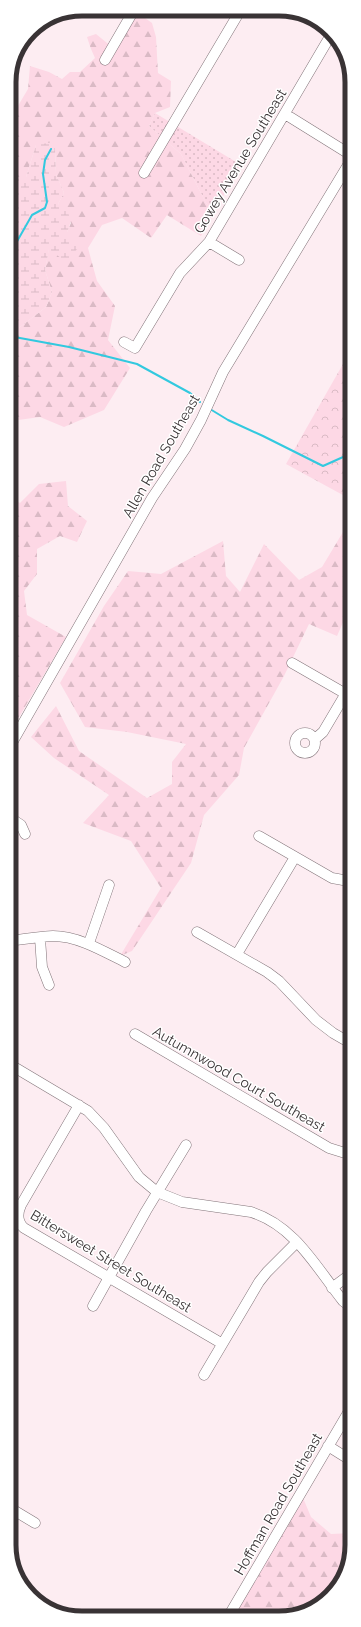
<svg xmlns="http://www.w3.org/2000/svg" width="361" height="1627" viewBox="0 0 361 1627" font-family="Raleway,sans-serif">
<defs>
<pattern id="grass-dots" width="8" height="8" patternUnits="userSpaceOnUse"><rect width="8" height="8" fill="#fdd8e5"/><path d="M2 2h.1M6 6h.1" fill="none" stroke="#dabac5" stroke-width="1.8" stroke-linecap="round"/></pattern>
<pattern id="forest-firs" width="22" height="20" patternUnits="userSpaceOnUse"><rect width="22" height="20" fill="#fdd8e5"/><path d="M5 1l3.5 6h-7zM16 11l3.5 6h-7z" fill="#dabac5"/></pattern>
<pattern id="wetland-marsh" width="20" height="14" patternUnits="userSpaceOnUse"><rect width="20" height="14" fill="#fdd8e5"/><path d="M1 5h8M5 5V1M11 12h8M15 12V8" fill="none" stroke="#dabac5"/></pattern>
<pattern id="park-crowns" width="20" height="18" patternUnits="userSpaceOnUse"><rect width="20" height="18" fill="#fdd8e5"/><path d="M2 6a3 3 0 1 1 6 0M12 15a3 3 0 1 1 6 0" fill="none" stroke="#dabac5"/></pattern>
</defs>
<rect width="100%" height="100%" fill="#fdedf2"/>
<path fill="url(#grass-dots)" d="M155,113L241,165L214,212L206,203L181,154L149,126Z"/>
<path fill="url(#forest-firs)" d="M132,15H141L152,23L156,37L158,73L171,81L170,107L155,113L149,126L181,154L206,203L214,212L201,236L167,215L151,238L122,218L102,225L88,248L97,281L115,306L108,340L130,368L104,410L64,427L40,417L11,421L9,424V342L20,327L46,307L52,292L45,270L49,248L67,232L71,223L58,204L64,193L56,174L55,148L36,145L26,177H9V121L28,89L30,66L49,72L62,79L70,72H80L95,58L91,49L87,37L96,34L112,47Z
M9,209L18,217L12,242L9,245Z
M66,481L68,506L87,521L77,542L60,536L37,549V574L24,591L27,615L66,637L9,734V496L20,503L39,484Z
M352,517V602L337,636L309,624L284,676L244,748L239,775L204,815L191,863L132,951L120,956L161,888L131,841L83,823L109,795L54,758L31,737L56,706L79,751L147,798L172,784V762L186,744L127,732L85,727L60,683L104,606L128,571L161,574L223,541L226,576L240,592L264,544L299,580L322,567Z
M301,1493L311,1517L331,1534L352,1533V1550L334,1593L288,1617H228Z"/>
<path fill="url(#wetland-marsh)" d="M53,142L55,148L56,174L64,193L58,204C70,214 74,217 67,232L79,247L66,262L49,249L45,270L52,292L46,307L20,327L9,342V245L12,242L18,217L9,209V177H26L36,145Z"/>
<path fill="url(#park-crowns)" d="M351,350L352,500L286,464Z"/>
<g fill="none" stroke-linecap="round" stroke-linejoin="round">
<path stroke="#32c9df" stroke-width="2" d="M9,258L11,252L32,215L45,208L47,202L43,174L45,160L51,149
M9,336L69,347L137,364L190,393L200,402
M210,409L228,420L263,436L323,466L352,453"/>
<g stroke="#827479" stroke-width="11">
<path id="minor" d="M105,60L134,10
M285,114L351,155
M144,173L240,11
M209,242L239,260
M124,342L135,348L180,273L209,242L332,33
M292,663L346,694
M295 743a10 10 0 1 1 20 0a10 10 0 1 1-20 0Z
M315,739L323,732L352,683
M9,748L152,498L185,449L201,420L223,372L351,160
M9,817L21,825L25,834
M259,836L332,878L343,880L352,877
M197,932L267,972L279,981L316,1020L333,1033L352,1044
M40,938L42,967L49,985
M9,941C24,939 38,937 53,936C78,936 103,951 125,962
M89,943L109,885
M237,954L295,857
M135,1034L329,1148L345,1153L352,1152
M9,1064L88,1111L104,1128L139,1177L157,1192L182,1202L251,1212C295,1226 316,1267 343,1301L352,1308
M79,1105L21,1205C17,1214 17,1222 24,1228L221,1343
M332,1288L352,1273
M93,1306L146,1211L186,1145
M204,1375L259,1282L267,1272L297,1242
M328,1446L352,1461
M10,1508L35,1523
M228,1617L352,1406"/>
</g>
<use href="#minor" stroke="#fff" stroke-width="10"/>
</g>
<g text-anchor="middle" stroke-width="3" stroke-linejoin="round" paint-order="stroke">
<g font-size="14" fill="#393335" stroke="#fff">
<text transform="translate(240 161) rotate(-59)" y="5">Gowey Avenue Southeast</text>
<text transform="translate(161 456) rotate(-60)" y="5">Allen Road Southeast</text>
<text transform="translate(239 1079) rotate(30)" y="5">Autumnwood Court Southeast</text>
<text transform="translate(111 1261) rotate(31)" y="5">Bittersweet Street Southeast</text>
<text transform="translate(278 1504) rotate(-60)" y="5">Hoffman Road Southeast</text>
</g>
</g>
<path d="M0 0H361V1627H0ZM82 16H279A66 66 0 0 1 345 82V1545A66 66 0 0 1 279 1611H82A66 66 0 0 1 16 1545V82A66 66 0 0 1 82 16Z" fill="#fff" fill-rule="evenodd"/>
<path fill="none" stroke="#393335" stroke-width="5" d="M82 16H279A66 66 0 0 1 345 82V1545A66 66 0 0 1 279 1611H82A66 66 0 0 1 16 1545V82A66 66 0 0 1 82 16Z"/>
</svg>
